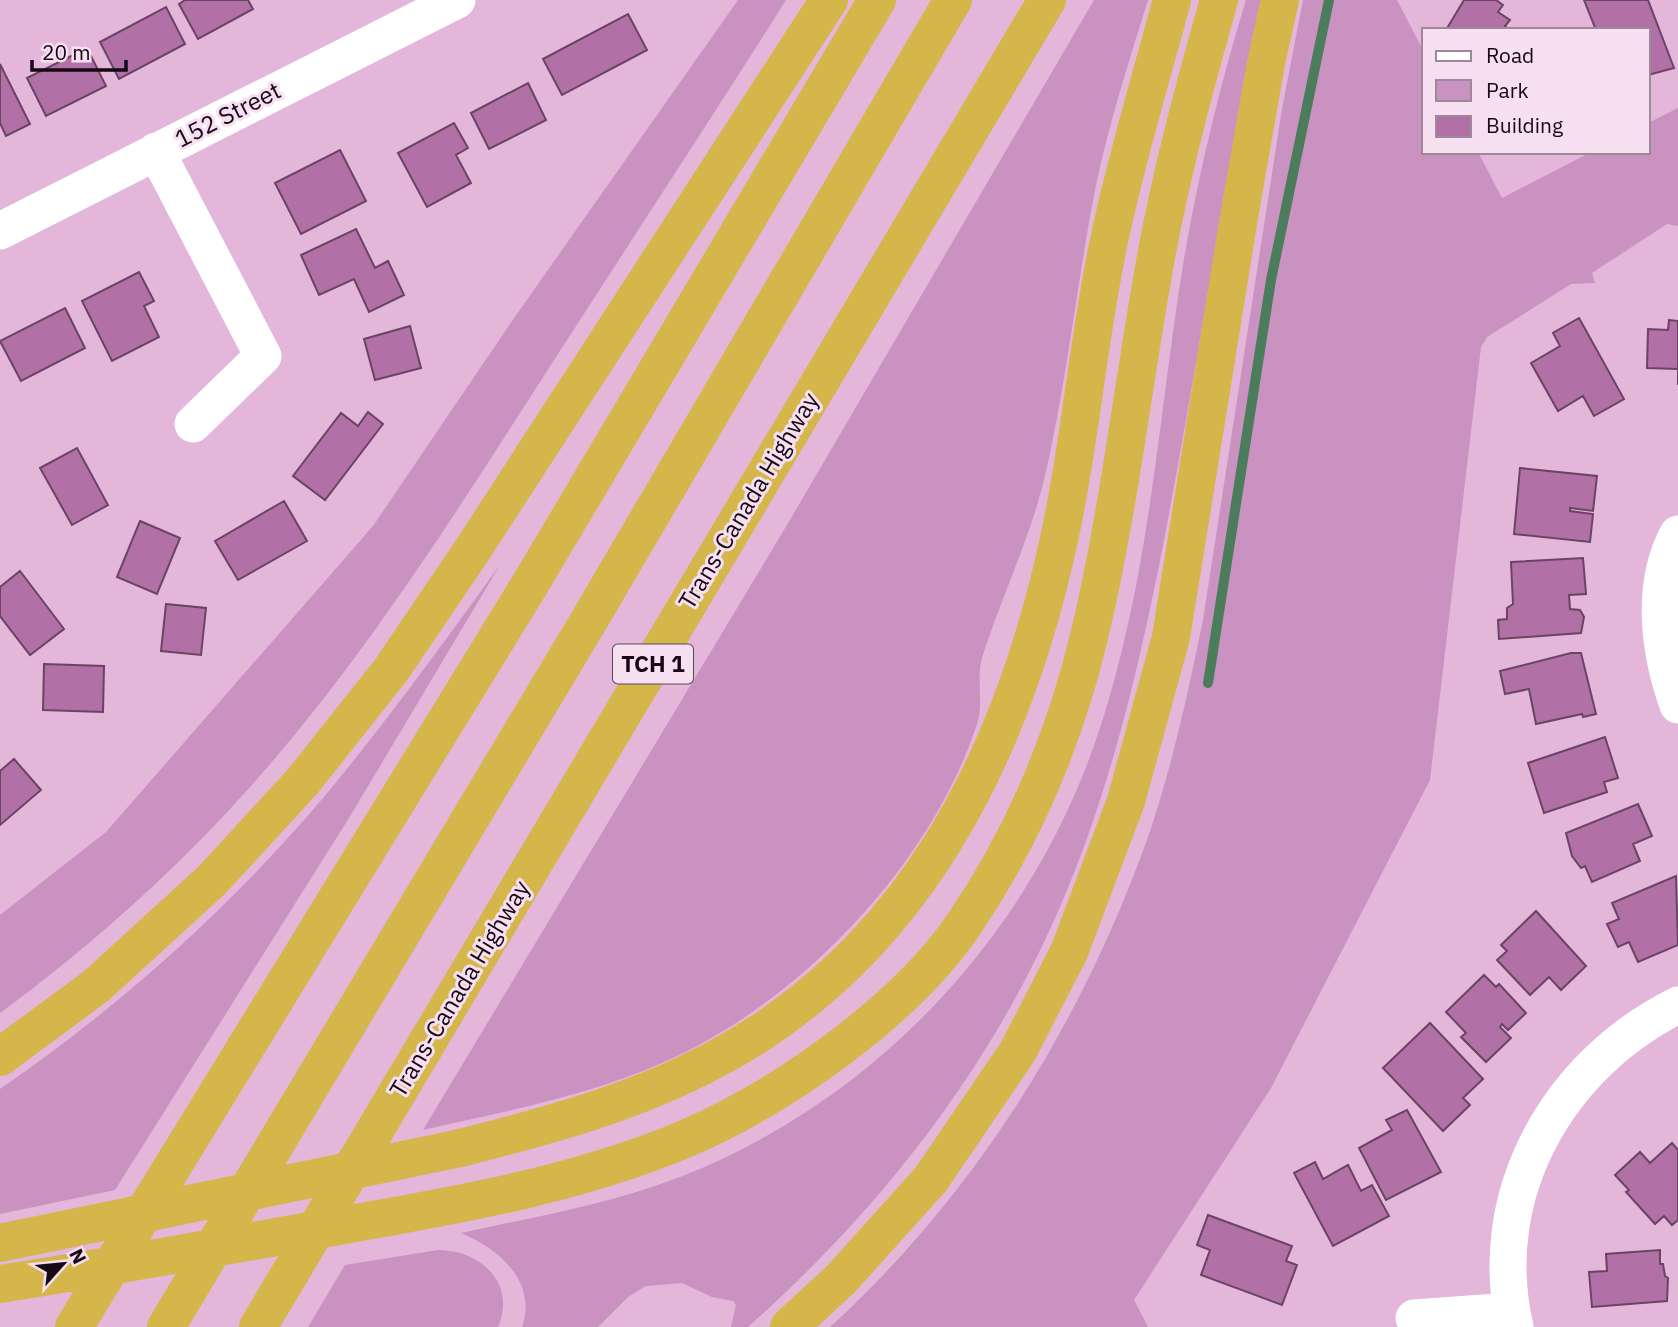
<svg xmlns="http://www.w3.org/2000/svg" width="1678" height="1327" viewBox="0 0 1678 1327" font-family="'IBM Plex Sans',sans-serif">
<rect width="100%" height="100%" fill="#e3b6da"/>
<path fill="#ca92c0" d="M738,0H786C711,119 634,236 558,354C460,506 363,663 241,797C168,877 87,949 0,1013V915L106,832L373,526L512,321Z
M1094,0H1148C1129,61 1109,123 1096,185C1077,281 1067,381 1045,476C1030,539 1001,597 982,658C976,679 984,703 977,724C931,865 799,1003 664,1062C586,1097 505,1111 423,1130L787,525Z
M1246,0H1262C1229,158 1205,317 1176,476C1148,629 1116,785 1051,927C981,1081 874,1215 748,1327H731L736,1305L733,1301L712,1297L682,1283L646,1286L628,1297L598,1327H522C538,1282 498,1248 461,1233C534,1217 610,1204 680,1177C857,1108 999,967 1075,794C1104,728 1122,656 1136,586C1157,477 1166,368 1184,259C1199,171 1220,85 1246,0Z
M1303,0H1397L1424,52V152H1478L1502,198L1591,152H1648V123L1678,108V226L1667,224L1592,273L1595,283L1571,284L1487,337L1481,347L1430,780L1271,1088L1134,1300L1148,1327H830C976,1194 1082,1022 1148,837C1172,767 1188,693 1203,620L1282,109Z
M500,565L349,818L115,1190L0,1214V1089C119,1007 230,908 323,798C386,723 443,643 500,565Z
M438,1250C480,1250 517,1283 498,1327H308L345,1265Z"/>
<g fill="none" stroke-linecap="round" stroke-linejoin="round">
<path stroke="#4b7c5b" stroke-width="10" d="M1208,683L1271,280L1329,0"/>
</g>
<path fill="#b171a6" stroke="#6a4463" stroke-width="2" d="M185,0H248L253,9L198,39L179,4Z
M1464,0H1496L1503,5L1498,12L1510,20L1505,26L1509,30H1446Z
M1584,0H1648L1674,68L1648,75V30H1596Z
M166,7L185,44L119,79L100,42Z
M628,14L647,50L562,95L543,59Z
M87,48L106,86L46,116L27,78Z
M0,64L30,124L6,136L0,123Z
M528,83L546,120L489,149L471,113Z
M454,123L468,148L456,155L471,183L427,207L398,153Z
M340,150L366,201L301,234L275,183Z
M356,229L375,268L388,261L404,295L369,312L354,279L319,295L301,255Z
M139,272L154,301L144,306L159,337L112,361L82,301Z
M65,308L85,348L21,381L0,341Z
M1579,318L1624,399L1594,416L1583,396L1558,411L1531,363L1560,346L1553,333Z
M1669,320L1678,321V385V369L1647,368L1648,329L1668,330Z
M410,326L421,368L375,380L364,339Z
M368,412L383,424L325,500L293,476L341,413L358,426Z
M77,448L108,505L72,525L40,468Z
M1520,468L1597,476L1593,511L1570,508V511L1593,514L1590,542L1514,534Z
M284,501L307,541L238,580L215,541Z
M140,521L180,538L157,594L117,577Z
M1583,558L1586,594L1569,595L1570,609L1580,610L1584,617L1581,633L1499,639L1498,620L1507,619V608L1513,604L1511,562Z
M20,571L64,629L30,655L0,616V587Z
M166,604L206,608L201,655L161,651Z
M1571,653H1581L1596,714L1583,717L1582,714L1536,724L1529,689L1505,694L1500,671Z
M44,664L104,666L103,712L43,710Z
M1605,737L1618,778L1604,782L1607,792L1544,813L1528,763Z
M14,759L41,790L0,825V771Z
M1638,804L1652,836L1633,844L1640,861L1592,882L1585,866L1581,868L1572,856L1566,833Z
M1676,876L1678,945L1638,962L1629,942L1618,947L1607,924L1619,919L1612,903Z
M1536,911L1586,966L1561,990L1549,977L1530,995L1497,960L1507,951L1501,945Z
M1484,975L1496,987L1499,984L1526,1013L1508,1030L1502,1024L1500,1027L1511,1038L1486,1062L1461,1037L1466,1033L1446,1012Z
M1430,1023L1483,1079L1463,1098L1470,1105L1443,1131L1383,1068Z
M1407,1110L1441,1172L1386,1200L1359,1148L1392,1130L1386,1120Z
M1672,1143L1678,1150V1220L1672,1225L1664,1216L1655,1224L1626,1192L1629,1190L1615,1175L1640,1152L1650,1163Z
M1315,1162L1323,1179L1348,1165L1361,1191L1372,1185L1389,1216L1333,1246L1294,1173Z
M1208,1215L1292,1246L1286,1261L1297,1265L1282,1305L1201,1275L1210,1250L1197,1245Z
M1660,1250V1264H1663L1665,1276L1668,1278L1667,1301L1592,1307L1589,1272L1607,1271L1606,1254Z"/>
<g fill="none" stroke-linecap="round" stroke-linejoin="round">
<path stroke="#fff" stroke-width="37" d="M156,151L263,356L193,424
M0,231L457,0
M1678,534C1650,585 1659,652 1678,705
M1414,1318L1511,1311
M1515,1327C1484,1193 1559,1064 1678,1005"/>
<path stroke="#d5b64b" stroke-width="38" d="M0,1057L96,986L212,880L303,781L391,670L473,549L829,0
M0,1243L456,1149C544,1127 634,1103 714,1060C910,956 1007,765 1055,557C1080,451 1087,342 1110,236C1127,157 1151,78 1172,0
M0,1284C107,1267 214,1248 321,1229C442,1208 571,1187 685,1139C781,1098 905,1011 964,924C1024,836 1064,740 1089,637C1119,512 1133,383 1156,257C1172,170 1195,85 1219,0
M74,1327L532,581L877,0
M166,1327L591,617L953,0
M258,1327L1047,0
M789,1327L841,1279L931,1179L1018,1051L1069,952L1126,801L1171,637L1238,223L1266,63L1280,0"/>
</g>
<g text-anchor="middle" stroke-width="6" stroke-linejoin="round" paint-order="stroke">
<rect fill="#f6dff1" stroke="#594856" stroke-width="2" x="613" y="644.5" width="80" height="39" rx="5"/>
<g font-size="23" font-weight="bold" fill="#160814">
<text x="653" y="672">TCH 1</text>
</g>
<g font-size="24" fill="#160814" stroke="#f6dff1">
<text transform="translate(228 115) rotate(-27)" y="8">152 Street</text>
<text transform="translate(749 501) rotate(-59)" y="8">Trans-Canada Highway</text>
<text transform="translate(460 989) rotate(-59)" y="8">Trans-Canada Highway</text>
</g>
</g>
<rect x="1422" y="28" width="228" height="126" fill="#f6dff1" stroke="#9c8999" stroke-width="2"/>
<rect x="1436" y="51" width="35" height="10" fill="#ffffff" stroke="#9c8999" stroke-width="2"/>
<text x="1486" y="63" font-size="21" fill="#160814">Road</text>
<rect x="1436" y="80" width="35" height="21" fill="#ca92c0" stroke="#9c8999" stroke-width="2"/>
<text x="1486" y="98" font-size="21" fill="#160814">Park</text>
<rect x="1436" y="116" width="35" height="21" fill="#b171a6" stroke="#9c8999" stroke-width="2"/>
<text x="1486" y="133" font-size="21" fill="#160814">Building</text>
<g transform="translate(63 1264) rotate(63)" stroke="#f6dff1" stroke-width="5" paint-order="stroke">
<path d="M0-5L12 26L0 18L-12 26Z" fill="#160814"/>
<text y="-10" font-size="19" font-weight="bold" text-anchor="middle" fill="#160814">N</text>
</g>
<path d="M32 60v10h94v-10" fill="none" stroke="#160814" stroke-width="3.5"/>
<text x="42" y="60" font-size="21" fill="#160814" stroke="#f6dff1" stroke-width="5" paint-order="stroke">20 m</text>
</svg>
